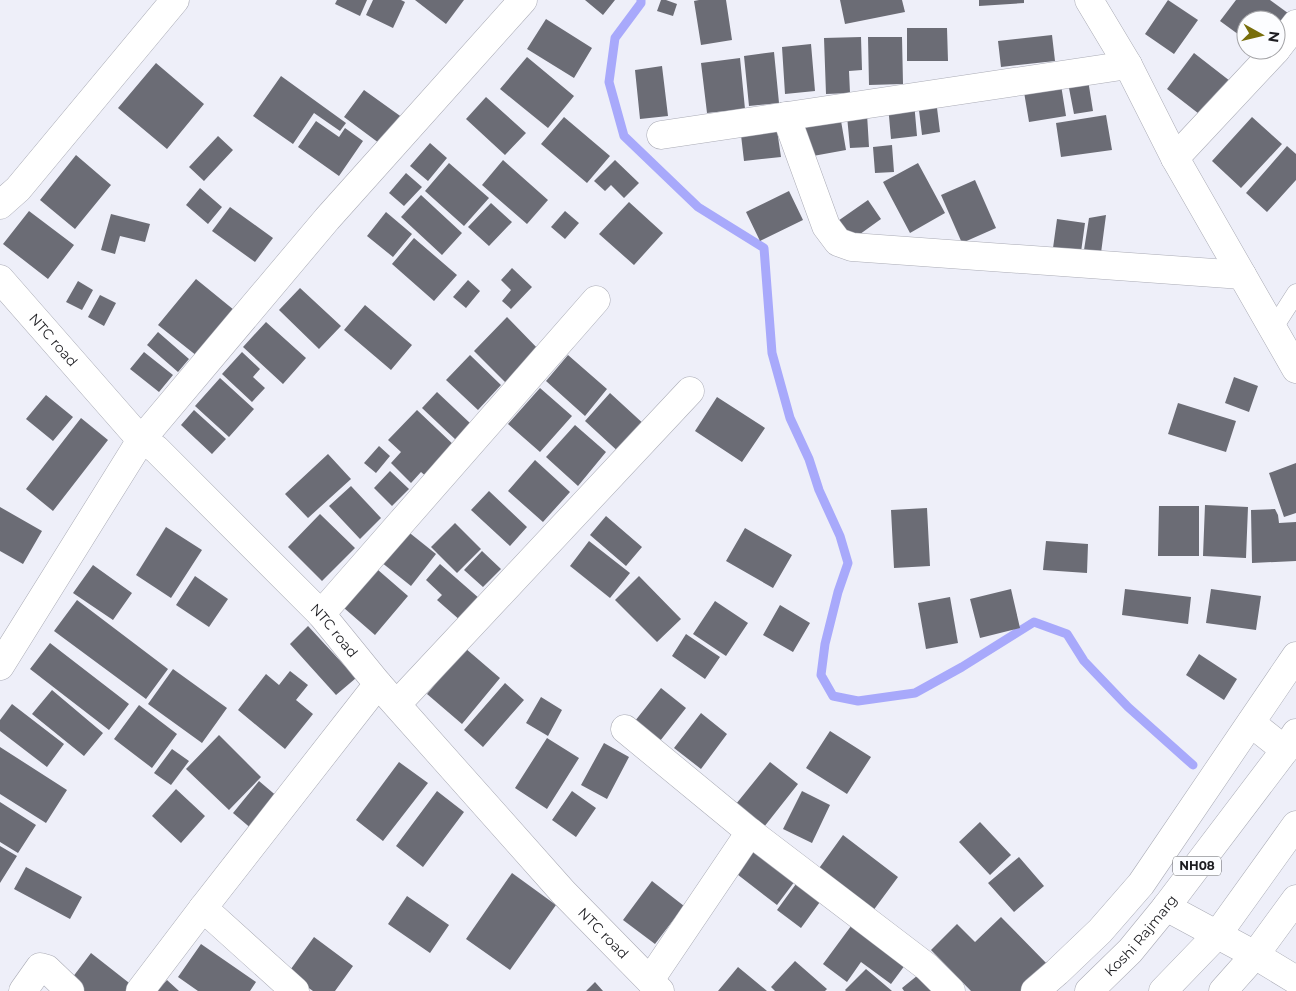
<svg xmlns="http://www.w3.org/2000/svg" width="1296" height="991" viewBox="0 0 1296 991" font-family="Montserrat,sans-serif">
<rect width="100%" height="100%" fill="#eeeff9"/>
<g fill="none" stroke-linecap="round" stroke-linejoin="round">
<path stroke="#a8a9fb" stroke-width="9" d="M641,0V3L615,38L609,82L624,136L698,207L764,248L772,353L790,418L809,459L819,490L840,536L848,563L838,592L825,644L821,675L833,696L858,701L915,693L962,667L1034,622L1067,634L1084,661L1128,707L1193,765"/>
</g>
<path fill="#6b6c75" d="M337,0H367L360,16L335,4Z
M373,0H401L405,2L393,28L366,15Z
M415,0H464L446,24Z
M585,0H615L603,15Z
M661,0H666L677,4L673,16L657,11Z
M699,0H726L732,40L701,45L694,1Z
M840,0H902L905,12L845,24Z
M979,0H1024V3L979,6Z
M1168,0L1198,20L1174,54L1145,34Z
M1236,0H1270L1292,16L1276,38V20H1246V40L1220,21Z
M546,19L592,48L574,78L527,49Z
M907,28H947L948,61H907Z
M1052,35L1055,61L1001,67L998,41Z
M861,37L862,70L849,71L850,93L826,94L824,38Z
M868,37H902L903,84L869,85Z
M811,44L815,91L785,94L782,47Z
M774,52L779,103L749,106L744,56Z
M1194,53L1230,81L1203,117L1167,89Z
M527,57L574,96L548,128L500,89Z
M740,58L745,109L707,113L701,63Z
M156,63L204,104L167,149L118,108Z
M662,66L668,116L640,119L635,70Z
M281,76L346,123L340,131L314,113L293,144L253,116Z
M1088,80L1093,111L1074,114L1068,83Z
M1061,85L1066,116L1029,122L1024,92Z
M364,90L403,118L383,146L344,117Z
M486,97L526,133L505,155L466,119Z
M936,100L940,132L922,135L918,102Z
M914,102L917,136L891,139L888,105Z
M867,114L869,147L850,148L847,116Z
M840,115L846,150L802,158L796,122Z
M1106,115L1112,150L1061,157L1056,123Z
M564,117L610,156L587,183L541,144Z
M1252,117L1282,144L1241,188L1212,161Z
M316,121L339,137L345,128L363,141L339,176L298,147Z
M777,130L781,157L744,161L741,135Z
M218,136L233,150L204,181L189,167Z
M430,143L447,158L428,181L410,166Z
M892,145L894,172L875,173L873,147Z
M1287,146L1296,154V180L1267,212L1246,193Z
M76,155L111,185L75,229L40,200Z
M503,160L548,200L527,224L482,185Z
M615,160L639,183L624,198L611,185L605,191L594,181Z
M449,163L489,198L464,226L425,191Z
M918,163L945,213L910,233L883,182Z
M406,173L422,187L404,206L389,193Z
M975,180L996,228L962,243L941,195Z
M200,188L222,207L208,224L186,205Z
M789,191L803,220L760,241L746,212Z
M421,195L462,233L442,255L401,217Z
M868,200L881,219L849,242L835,223Z
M629,202L663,233L634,265L599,234Z
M491,203L512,222L489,246L468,227Z
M230,207L273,238L255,262L212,231Z
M29,211L74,245L48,279L3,244Z
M565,211L579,223L565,239L551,227Z
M386,212L412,234L393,257L367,236Z
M111,214L150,224L145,242L120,236L115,254L101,250Z
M1106,215L1101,253L1084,250L1089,218Z
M1057,219L1085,223L1081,252L1053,248Z
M414,238L457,275L434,301L392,264Z
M512,268L532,287L511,309L502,301L511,290L501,280Z
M196,279L234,310L197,356L158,325Z
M468,280L480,291L466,308L453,297Z
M78,281L93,290L82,310L66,302Z
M300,288L341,326L319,349L279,310Z
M100,295L116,303L104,326L88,317Z
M365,305L412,345L391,370L344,330Z
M507,317L542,353L509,386L474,351Z
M266,322L306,358L283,384L243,347Z
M158,332L189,359L178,372L147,345Z
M144,352L173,375L159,392L130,369Z
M242,352L260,369L253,377L265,388L252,402L222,374Z
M470,355L501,385L478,410L446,380Z
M568,355L607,389L585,416L546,381Z
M1234,377L1258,386L1249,412L1225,403Z
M220,378L254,409L229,437L195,406Z
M540,388L572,416L540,452L508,424Z
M437,392L471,424L456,440L422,408Z
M610,393L647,427L622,455L585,421Z
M46,395L73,417L53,441L26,419Z
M717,397L765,428L742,462L695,431Z
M1178,403L1236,421L1226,452L1168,434Z
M194,410L226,439L212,454L181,425Z
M417,410L457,448L428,478L421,472L411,483L391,463L401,452L388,440Z
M81,418L108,440L53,511L26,489Z
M575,425L606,452L578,486L546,457Z
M379,446L390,456L376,473L364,463Z
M328,454L351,479L308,518L285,494Z
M535,460L570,492L543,522L508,491Z
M1296,463V513L1284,517L1269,473Z
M390,471L409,489L392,506L374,488Z
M351,486L381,518L360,539L329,506Z
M489,491L527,527L510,546L471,510Z
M1205,505L1248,507L1246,558L1203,556Z
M1159,506H1199V556H1158Z
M0,507L42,531L23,564L0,551Z
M927,508L930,566L894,568L891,510Z
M1275,509L1278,515L1279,523L1296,522V561L1252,563L1251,510Z
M320,514L355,548L322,581L288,547Z
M606,516L642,547L626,566L590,535Z
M455,523L481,549L457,573L431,547Z
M401,526L436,554L411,586L376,558Z
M166,527L202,550L171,598L136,575Z
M745,528L792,555L773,588L726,561Z
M589,541L630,573L610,598L570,566Z
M1046,541L1088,544L1087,573L1043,570Z
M482,551L501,569L483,587L464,570Z
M370,563L408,596L375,635L336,601Z
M440,564L480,599L461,621L437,600L442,595L426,580Z
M93,565L132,593L113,620L73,593Z
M195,576L228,599L209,627L176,605Z
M639,576L681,619L657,642L615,600Z
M1011,589L1020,628L980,638L970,599Z
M1125,589L1191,597L1188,624L1122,615Z
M1211,589L1261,596L1256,630L1206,623Z
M950,597L958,643L926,649L918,603Z
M77,600L168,669L146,699L54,631Z
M715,601L748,623L726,656L693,634Z
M780,605L810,623L793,652L763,635Z
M308,626L356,678L336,695L290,644Z
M686,634L720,657L705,679L672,656Z
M50,643L129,704L109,730L30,669Z
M465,648L500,678L462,724L427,694Z
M1199,654L1237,679L1224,700L1186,675Z
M173,669L227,708L202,743L148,704Z
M290,671L308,685L296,700L313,714L285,749L238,710L266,674L279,685Z
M505,683L524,700L483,747L464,730Z
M661,688L686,708L660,741L635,721Z
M52,690L103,733L84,756L32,714Z
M541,697L562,710L548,736L526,723Z
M12,704L64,744L47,767L0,731V720Z
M139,705L177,734L152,768L114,739Z
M701,713L727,734L701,769L674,748Z
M830,731L871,757L847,794L806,768Z
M219,735L261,777L229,810L186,769Z
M547,738L579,758L547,809L515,788Z
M604,743L629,757L607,799L581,785Z
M0,747L67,790L46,823L0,794Z
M172,749L189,761L171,785L154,773Z
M399,762L428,783L383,841L356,820Z
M770,762L798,784L764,827L736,804Z
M259,781L279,798L253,830L233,813Z
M176,789L205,816L181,843L152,816Z
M437,791L464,812L423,867L396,846Z
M572,791L596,808L576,837L552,820Z
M802,791L830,805L812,843L783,829Z
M0,802L36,825L18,853L0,842Z
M980,822L1011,855L990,875L959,842Z
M843,835L898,877L867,919L812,878Z
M755,843L798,877L777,905L733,871Z
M0,846L17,856L0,883Z
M1019,857L1044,886L1014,912L988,883Z
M26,867L82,897L70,919L14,889Z
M512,873L556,905L510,970L466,939Z
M801,877L825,895L801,928L777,910Z
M652,881L684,906L655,944L623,920Z
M407,896L449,925L430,953L388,924Z
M1001,917L1051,968L1028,991H971L931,950L957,924L975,942Z
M857,918L911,957L891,984L861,962L847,982L823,964Z
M314,937L353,966L335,991H313L288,973Z
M201,944L256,982L250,991H198L178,977Z
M91,953L133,986L129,991H80L69,982Z
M795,961L827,989L825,991H775L771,987Z
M738,967L767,991H718Z
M866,969L892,991H846L845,990Z
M923,971L939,991H904L902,988Z
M167,980L179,991H157Z
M595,982L603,991H586Z"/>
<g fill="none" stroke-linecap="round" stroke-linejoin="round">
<g stroke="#aaabb5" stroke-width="19">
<path id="service" d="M1273,329L1296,293"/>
</g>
<g stroke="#aaabb5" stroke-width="29">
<g id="minor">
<path d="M1089,0L1128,65L1175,158L1296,369"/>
<path d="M1276,50L1296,24"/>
<path d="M786,116L826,226L838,242L852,247L1242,275"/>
<path d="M661,135L1128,65"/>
<path d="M1175,158L1276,50"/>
<path d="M0,205L18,189L175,0"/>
<path id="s1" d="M0,279L141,440L156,449L321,614L378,684L563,892L660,991"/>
<path d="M321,614L596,300"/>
<path d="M0,666L141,440L327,219L523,0"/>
<path d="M397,704L690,391"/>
<path d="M625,729L750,832L650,980"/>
<path d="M750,832L927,967L951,991"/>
<path d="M1166,907L1255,955L1296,980"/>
<path d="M203,908L295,991"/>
<path d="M23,991L40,967L47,969L70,991"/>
<path d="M140,991L203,908L378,684"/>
<path d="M1035,991L1057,972L1100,931L1141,884L1296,656"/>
<path d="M1223,991L1255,955L1296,899"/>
</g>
</g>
<g stroke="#aaabb5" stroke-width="29">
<g id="primary">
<path d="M1251,723L1285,750"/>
<path id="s2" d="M1089,991L1130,951L1166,907L1285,750L1296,733"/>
<path d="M1163,991L1217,935L1296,825"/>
</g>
</g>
<use href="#service" stroke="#fff" stroke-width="18"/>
<use href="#minor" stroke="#fff" stroke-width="28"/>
<use href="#primary" stroke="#fff" stroke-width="28"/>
</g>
<g text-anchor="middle" stroke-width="4" stroke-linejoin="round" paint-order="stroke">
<rect fill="#fcfdff" stroke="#606064" stroke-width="1" x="1173" y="856.5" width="48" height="19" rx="4"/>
<g font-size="12" font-weight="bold" fill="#1d1d21">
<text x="1197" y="870">NH08</text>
</g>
<g font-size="14" fill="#1d1d21" stroke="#fcfdff">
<text dy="5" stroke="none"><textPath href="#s1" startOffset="81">NTC road</textPath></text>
<text dy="5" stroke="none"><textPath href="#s1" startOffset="486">NTC road</textPath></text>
<text dy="5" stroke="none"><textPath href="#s1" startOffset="891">NTC road</textPath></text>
<text dy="5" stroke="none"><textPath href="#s2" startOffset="76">Koshi Rajmarg</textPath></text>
</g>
</g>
<g transform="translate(1261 35) rotate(98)"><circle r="24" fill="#fcfdff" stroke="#a3a3a6"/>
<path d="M0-4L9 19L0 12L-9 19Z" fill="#786e0a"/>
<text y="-8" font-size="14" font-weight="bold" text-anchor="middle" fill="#1d1d21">N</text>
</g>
</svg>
